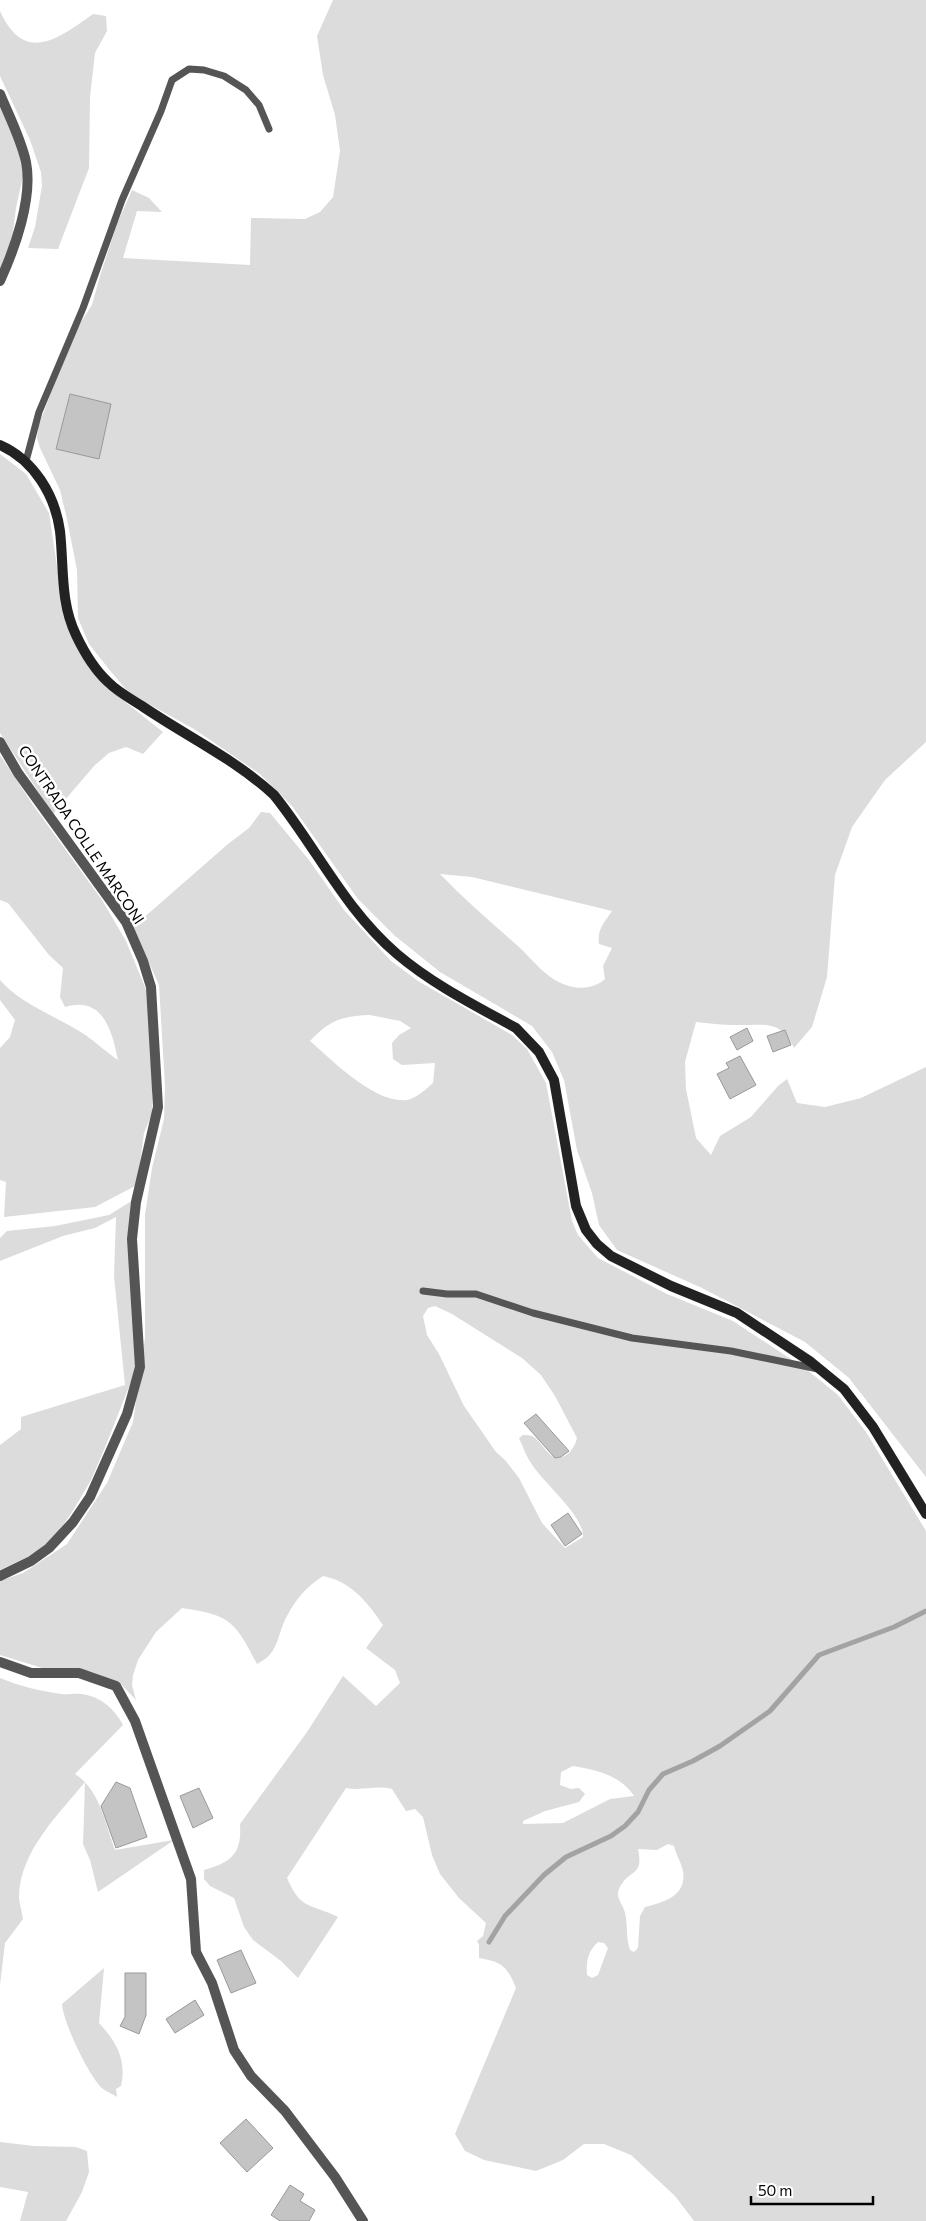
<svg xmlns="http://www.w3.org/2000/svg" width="926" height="2221" viewBox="0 0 926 2221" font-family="Commissioner,sans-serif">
<rect width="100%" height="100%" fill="#fff"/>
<path fill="#dcdcdc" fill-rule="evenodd" d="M333,0H926V742L885,780L852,827L835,875L827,977L812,1027L794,1048C780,1018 763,1026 735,1025C722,1025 709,1023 696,1022L685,1062L686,1089L696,1138L711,1155L720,1136L751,1117L778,1086L787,1079L797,1103L825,1107L861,1098L926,1067V1477L849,1378L805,1342L702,1288L617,1250L599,1225L592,1193L577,1150L564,1080L552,1052L532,1026L440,972L394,935L358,899L292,806L260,774L194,729L129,693L108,668L89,644L78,618L77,570L67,519L60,490L40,448L37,438L38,428L61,365L79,325L92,305L100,276L117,224L132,190L149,198L162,212L137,211L123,258L250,265L251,218L305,219L320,212L333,197L340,151L335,115L323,75L317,36ZM440,874L472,877L612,911C604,923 597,929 599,944L612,948L603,966L605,979C595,989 576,990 563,984C544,976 533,960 519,947C492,923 465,900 440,874Z
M0,11C24,64 57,40 93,14L106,16L107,31L95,53L90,97L89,168L58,249L28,248L35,227L42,186L41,172L30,140L0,76Z
M0,103L18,148L23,176L16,208L11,247L0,274Z
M0,454L26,474L49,513L63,606L89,668L119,697L163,732L143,754L126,747L109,753L94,766L53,814L0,733Z
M0,755L33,805L102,900L126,941L147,992L152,1082V1114L144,1133L137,1185L95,1207L4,1217L6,1182L0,1180V1048L10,1037L15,1020L0,1000V980C19,1003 59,1018 84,1034C96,1042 107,1053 118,1060C112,1031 103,995 65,1007L60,997L63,968L49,955L8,903L0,900Z
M261,812L270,813L309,860L344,910L391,961L418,981L512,1035L527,1049L546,1083L572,1221L578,1235L598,1258L667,1294L733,1321L806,1369L838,1395L866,1432L926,1531V2221H694L675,2196L631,2155L604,2144H584L563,2160L536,2171L484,2160L465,2151L455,2134L516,1988C507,1966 502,1962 479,1958V1945L477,1941L483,1936L486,1923L459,1898L440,1874L432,1855L423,1817L415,1809L406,1811L392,1789C375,1785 363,1791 346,1788L287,1878C301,1910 309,1903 338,1917L298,1978L281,1961L253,1940L244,1927L234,1898L210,1886L204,1879V1870C232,1862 242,1853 240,1824L307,1732L343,1676L376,1706L400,1683L395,1670L366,1648L383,1625C368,1603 351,1581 323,1576C306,1587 296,1599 287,1616C276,1636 280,1653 257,1664C235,1621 230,1615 182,1608L156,1632L138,1660L133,1675L132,1685L136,1700L119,1682L89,1671H52L0,1655V1581L23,1573L67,1544L107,1483L133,1422L145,1338V1215L152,1168L164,1119L165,1086L159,985L133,927L228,844L249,828ZM370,1015L400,1021L411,1028L399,1035L392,1043L393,1059L402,1065L435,1063L433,1083C426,1089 417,1098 407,1100C375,1104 333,1061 310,1041C330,1020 342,1016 370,1015ZM435,1306L452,1314L522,1358L541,1375L555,1396L577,1438C575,1446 571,1453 563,1457C549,1463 543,1441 532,1436C529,1435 526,1435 523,1435L519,1438C523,1447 527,1458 533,1466C545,1484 584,1516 583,1537L565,1548L542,1523L519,1478L505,1460L496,1452L464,1406L439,1354L427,1335L423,1316L428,1308ZM573,1766C597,1770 620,1775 634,1796L610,1799L563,1823L523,1824V1821L545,1811L579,1802L585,1794L579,1788L571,1789L560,1785L561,1772ZM668,1844L674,1846C676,1855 682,1864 683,1871C687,1896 664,1902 645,1907L640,1916L638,1948L634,1952L630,1950C625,1936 629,1920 623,1907C620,1901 616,1896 619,1889C629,1868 644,1878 638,1849L657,1850ZM598,1942L604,1943L608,1948L598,1975L592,1978L587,1975C586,1961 588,1951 598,1942Z
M133,1200L136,1369L104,1450L91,1480L74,1509L53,1540L36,1553L0,1570V1445L21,1429V1417L125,1385L114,1276L116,1217L95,1228L63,1236L0,1261V1238L7,1231L55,1226L109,1215Z
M0,1678C19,1686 40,1691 61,1694C67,1695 74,1693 81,1694C100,1696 114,1708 123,1725L75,1774C100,1790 105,1823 115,1850L174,1840L98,1892L90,1860L83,1844L85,1782C59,1814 20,1851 19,1896C19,1903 22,1911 23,1919L5,1943L0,1985Z
M104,1968L99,2023C116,2041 127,2060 121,2086L116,2089L117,2097C113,2094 107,2092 103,2089C89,2077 63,2022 62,2004Z
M0,2142L34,2146L76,2147L87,2151L89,2172L82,2192L66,2221H20L28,2192L0,2187Z"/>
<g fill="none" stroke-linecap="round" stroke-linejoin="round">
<path stroke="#a3a3a3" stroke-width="5" d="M489,1942L505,1916L544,1875L566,1857L611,1836L625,1826L638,1812L649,1790L663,1774L693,1761L720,1746L770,1711L819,1655L894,1627L926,1611"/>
</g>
<path fill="#c4c4c4" stroke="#999" d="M70,394L111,404L99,459L56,449Z
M747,1028L753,1041L737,1050L730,1037Z
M785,1030L791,1045L773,1052L767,1036Z
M740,1056L756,1085L730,1099L717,1074L729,1068L726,1063Z
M536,1414L569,1451L561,1457L555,1458L524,1423Z
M568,1513L582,1534L565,1546L551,1525Z
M116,1782L130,1788L147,1837L116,1848L101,1806Z
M199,1788L213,1818L193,1828L180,1796Z
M241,1950L256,1983L231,1993L217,1960Z
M125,1973H146V2015L139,2034L120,2026L125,2017Z
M195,2000L204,2015L175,2033L166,2019Z
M246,2119L273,2148L247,2172L220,2143Z
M290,2185L304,2194L300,2201L315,2210L309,2221H280L271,2215Z"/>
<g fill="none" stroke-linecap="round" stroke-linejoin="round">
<path stroke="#555" stroke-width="7" d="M26,461L39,412L83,308L122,200L161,111L172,80L189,69L204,70L224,76L246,90L259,105L269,129
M423,1291L447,1294H476L533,1313L632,1338L731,1351L818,1369"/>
<path stroke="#555" stroke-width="10" d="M0,94C9,116 21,139 26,162C33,198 15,248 0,281"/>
<path stroke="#555" stroke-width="10" d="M0,742L18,773L126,922L143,961L151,987L158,1107L136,1202L132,1239L140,1367L127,1414L90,1497L73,1522L49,1548L31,1561L0,1576
M0,1662L31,1673H79L116,1686L135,1721L191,1879L196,1952L212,1983L234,2050L251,2076L285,2111L335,2177L363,2221"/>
<path stroke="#222" stroke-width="10" d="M0,445C34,460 55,495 60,531C64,567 60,602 76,635C84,652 95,670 108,682C118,692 131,699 142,706C186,736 235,759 274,795C316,847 345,910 397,954C432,984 476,1006 516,1028L539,1052L554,1080L576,1206L586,1230L597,1244L611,1256L671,1286L737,1313L811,1362L844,1389L873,1427L926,1514"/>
</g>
<g text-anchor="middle" stroke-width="5" stroke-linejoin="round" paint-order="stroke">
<g font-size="15" fill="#000" stroke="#fff">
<text transform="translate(81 835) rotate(56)" y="5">CONTRADA COLLE MARCONI</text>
</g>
</g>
<path d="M751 2196v8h122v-8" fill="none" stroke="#000000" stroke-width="2.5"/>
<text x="758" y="2196" font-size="15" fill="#000000" stroke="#ffffff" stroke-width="4" paint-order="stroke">50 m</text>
</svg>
